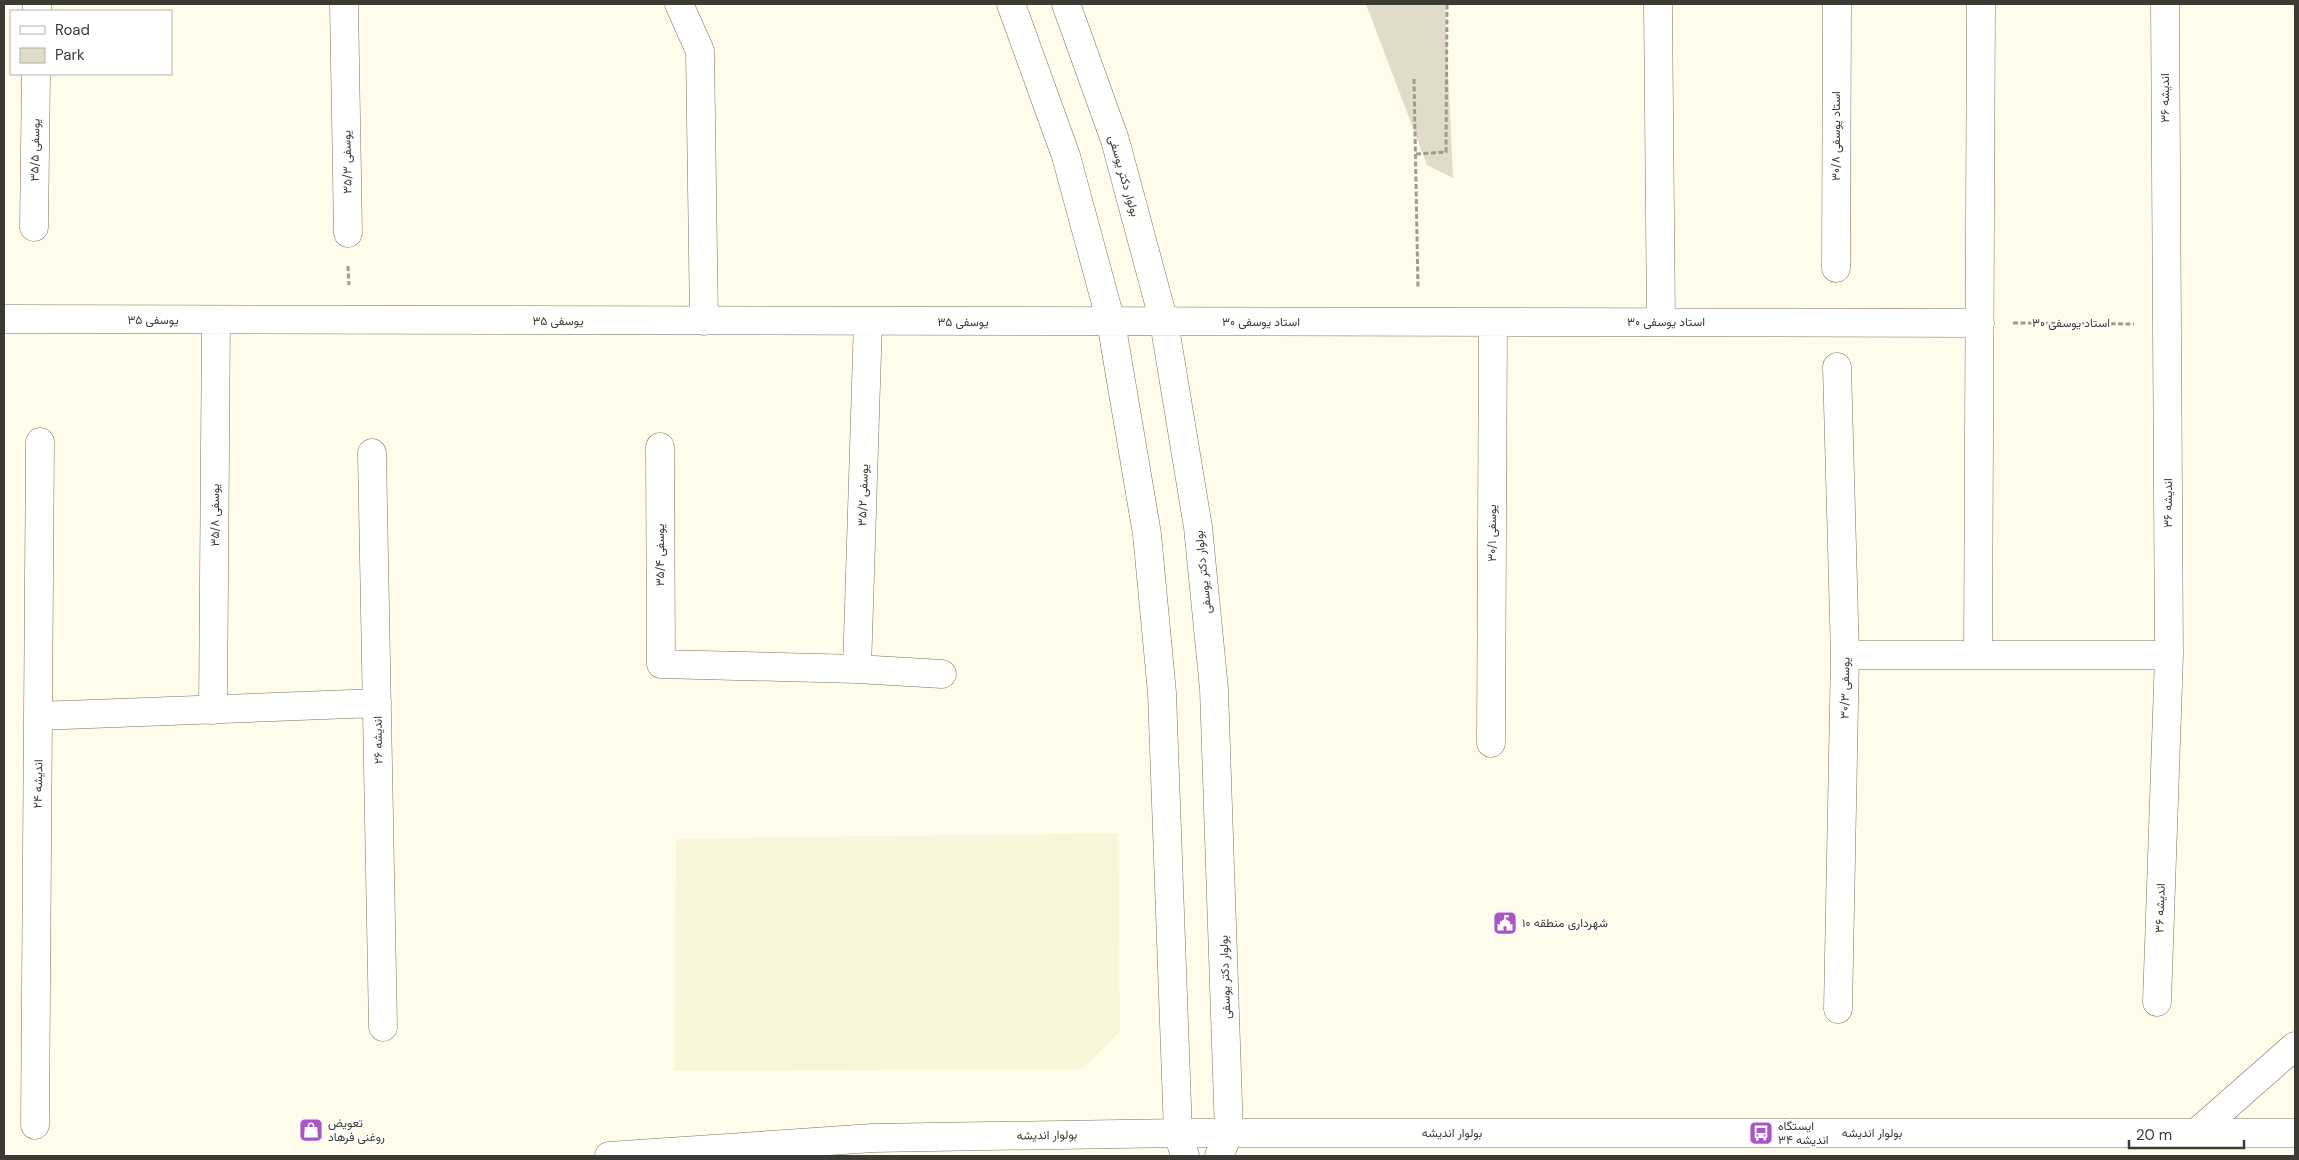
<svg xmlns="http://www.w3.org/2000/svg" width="2299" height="1160" viewBox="0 0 2299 1160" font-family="'DM Sans',Vazirmatn,sans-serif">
<rect width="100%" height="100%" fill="#fffcec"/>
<path fill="#f9f5d8" d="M1118,833L1120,1032L1082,1069L674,1071L676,839Z"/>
<path fill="#e0dcc7" d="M1366,4H1445L1453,178L1427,165Z"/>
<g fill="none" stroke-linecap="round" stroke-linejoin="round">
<g stroke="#767361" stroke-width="29">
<path id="minor" d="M344,4L348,233
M679,4L700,51L704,321
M1011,4L1066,156L1111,322L1147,534L1162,693L1178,1133L1185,1156
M1066,4L1115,140L1164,322L1198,527L1214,689L1229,1133L1219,1156
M1658,4L1661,322
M37,11V4
M34,227L36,74
M1836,268L1837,4
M4,319L1980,323
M1837,367L1845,655L1838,1009
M660,447L661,664L857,669L942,674
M372,453L383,1027
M1845,655H2169
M1978,655L1981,4
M857,669L868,321
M213,710L216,320
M38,716L377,703
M1491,743L1493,322
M2157,1002L2169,655L2165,4
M35,1125L40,442"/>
</g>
<g stroke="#767361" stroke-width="29">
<path id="major" d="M2196,1133L2295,1046
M609,1156L873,1138L1178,1133H2295"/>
</g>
<path stroke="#9e9c90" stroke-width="3" stroke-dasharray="5 2.5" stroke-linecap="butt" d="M1414,79L1418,289
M1416,154L1446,152L1447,4
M348,266L349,285
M2013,323L2134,324"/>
<use href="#minor" stroke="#fff" stroke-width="28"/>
<use href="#major" stroke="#fff" stroke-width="28"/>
</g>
<defs>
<g id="civic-square" transform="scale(1.25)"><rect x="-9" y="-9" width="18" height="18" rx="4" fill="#a956c6" stroke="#fff"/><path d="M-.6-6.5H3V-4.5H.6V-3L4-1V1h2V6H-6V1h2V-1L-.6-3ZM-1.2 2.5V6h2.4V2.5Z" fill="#fff"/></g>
<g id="shop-square" transform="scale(1.25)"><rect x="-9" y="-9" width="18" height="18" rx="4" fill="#a956c6" stroke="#fff"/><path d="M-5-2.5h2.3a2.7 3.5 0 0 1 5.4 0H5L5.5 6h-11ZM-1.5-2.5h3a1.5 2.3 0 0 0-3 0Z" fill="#fff"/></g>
<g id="bus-square" transform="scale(1.25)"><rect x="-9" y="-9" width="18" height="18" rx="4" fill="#a956c6" stroke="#fff"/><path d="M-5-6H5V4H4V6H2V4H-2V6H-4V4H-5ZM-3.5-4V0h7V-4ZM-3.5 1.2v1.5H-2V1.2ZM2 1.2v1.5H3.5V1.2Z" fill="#fff"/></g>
</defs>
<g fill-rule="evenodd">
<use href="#civic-square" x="1505" y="923"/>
<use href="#shop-square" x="311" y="1130"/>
<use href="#bus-square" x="1761" y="1133"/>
</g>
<g text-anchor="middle" stroke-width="4" stroke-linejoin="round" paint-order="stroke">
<g font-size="12" fill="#3c3b33" stroke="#fff">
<text transform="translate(2165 98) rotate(-90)" y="4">اندیشه ۳۶</text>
<text transform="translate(1836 136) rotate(-90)" y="4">استاد یوسفی ۳۰/۸</text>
<text transform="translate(35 150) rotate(-89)" y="4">یوسفی ۳۵/۵</text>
<text transform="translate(347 162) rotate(-91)" y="4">یوسفی ۳۵/۳</text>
<text transform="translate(1124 176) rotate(74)" y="4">بولوار دکتر یوسفی</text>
<text x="153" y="324">یوسفی ۳۵</text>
<text x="558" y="325">یوسفی ۳۵</text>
<text x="963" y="326">یوسفی ۳۵</text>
<text x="1261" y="326">استاد یوسفی ۳۰</text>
<text x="1666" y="326">استاد یوسفی ۳۰</text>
<text x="2071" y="327">استاد یوسفی ۳۰</text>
<text transform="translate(863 495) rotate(-88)" y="4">یوسفی ۳۵/۲</text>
<text transform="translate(2168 503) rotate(-90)" y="4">اندیشه ۳۶</text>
<text transform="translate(215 515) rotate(-90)" y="4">یوسفی ۳۵/۸</text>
<text transform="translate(1492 533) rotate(-90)" y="4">یوسفی ۳۰/۱</text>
<text transform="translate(660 555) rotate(-90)" y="4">یوسفی ۳۵/۴</text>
<text transform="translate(1203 572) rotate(-96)" y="4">بولوار دکتر یوسفی</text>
<text transform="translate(1845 688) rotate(-89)" y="4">یوسفی ۳۰/۳</text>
<text transform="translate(378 740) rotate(-91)" y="4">اندیشه ۲۶</text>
<text transform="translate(38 784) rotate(-89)" y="4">اندیشه ۲۴</text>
<text transform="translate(2160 908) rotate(-88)" y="4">اندیشه ۳۶</text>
<text transform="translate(1225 977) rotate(-92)" y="4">بولوار دکتر یوسفی</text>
<text x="1452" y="1137">بولوار اندیشه</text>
<text x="1872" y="1137">بولوار اندیشه</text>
<text transform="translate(1047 1135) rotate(-1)" y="4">بولوار اندیشه</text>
</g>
<g font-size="12" fill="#3c3b33" stroke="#fff" text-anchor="start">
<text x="1522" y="927">شهرداری منطقه ۱۰</text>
<text x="328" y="1127">تعویض<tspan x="328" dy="14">روغنی فرهاد</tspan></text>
<text x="1778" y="1130">ایستگاه<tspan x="1778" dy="14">اندیشه ۳۴</tspan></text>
</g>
</g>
<rect width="2299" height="1160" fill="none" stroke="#3c3b33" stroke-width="10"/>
<rect x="10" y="10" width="162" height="65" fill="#ffffff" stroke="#b1b1ad"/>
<rect x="20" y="26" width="25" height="8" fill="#ffffff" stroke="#b1b1ad"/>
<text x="55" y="35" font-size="15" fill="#3c3b33">Road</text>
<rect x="20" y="48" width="25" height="15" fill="#e0dcc7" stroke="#b1b1ad"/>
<text x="55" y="60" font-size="15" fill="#3c3b33">Park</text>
<path d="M2129 1140v8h115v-8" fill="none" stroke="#3c3b33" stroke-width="2.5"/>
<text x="2136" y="1140" font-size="15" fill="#3c3b33" stroke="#ffffff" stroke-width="4" paint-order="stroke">20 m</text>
</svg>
